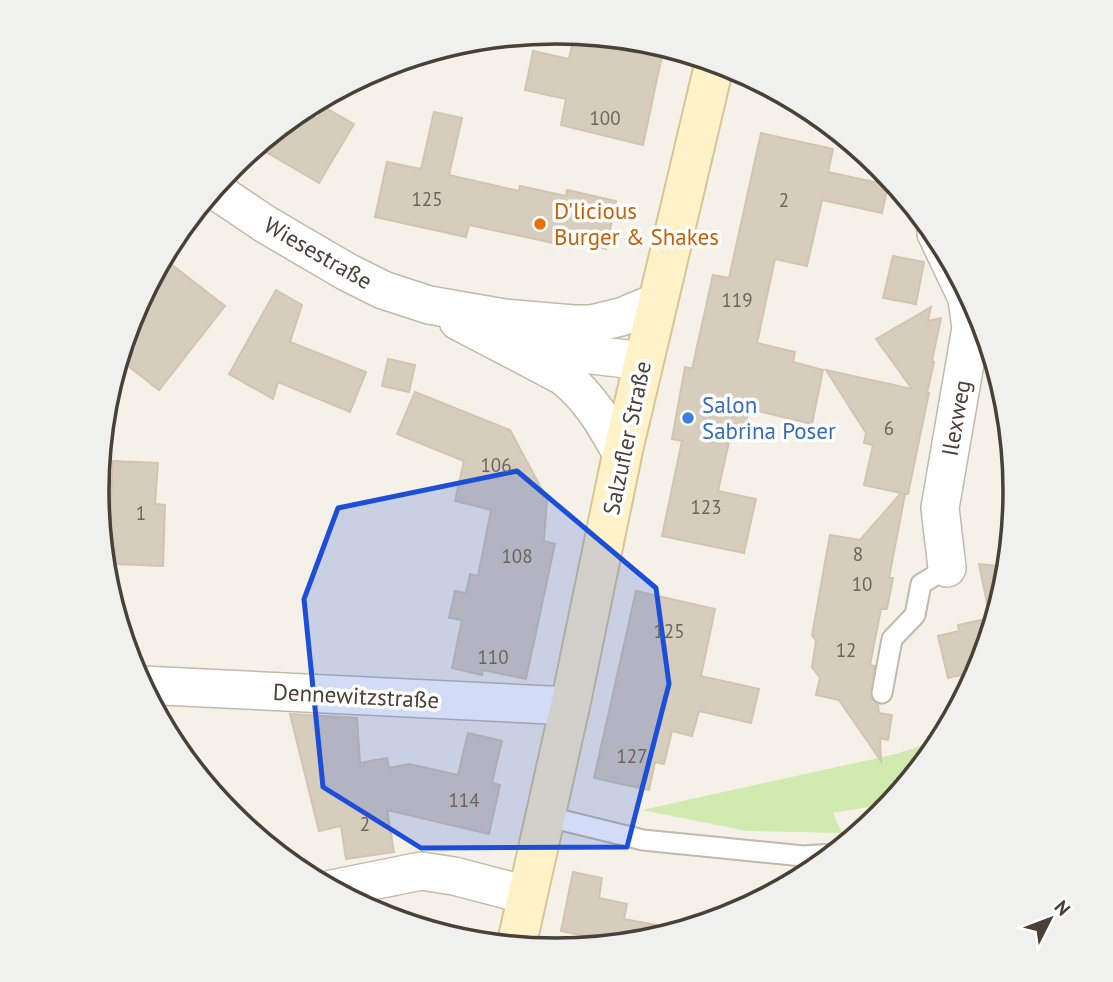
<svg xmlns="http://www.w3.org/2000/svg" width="1113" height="982" viewBox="0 0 1113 982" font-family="'PT Sans',sans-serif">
<rect width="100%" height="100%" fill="#f5f1e8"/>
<path fill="#d0eab0" d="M942,739L892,803L833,813L842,833L747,831L642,810L896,754Z"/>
<path fill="#d7cdbd" stroke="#d2c4b0" stroke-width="2" d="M575,33L647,40L664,46L643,145L561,125L566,99L525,90L533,51L569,59Z
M324,107L354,124L319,183L256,146L301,109L317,119Z
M434,112L462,118L449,175L519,191L520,186L566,196L567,190L616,201L606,249L559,238L558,244L469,225L466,237L375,217L387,162L421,169Z
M761,133L833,149L828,172L888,185L882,213L822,200L807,266L775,259L757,343L795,352L793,362L823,370L812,424L749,409L745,426L733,424L718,491L756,499L744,553L662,536L682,441L672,439L685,367L692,369L713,275L729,278Z
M893,256L924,262L916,304L883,298Z
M171,264L225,306L159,390L119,359L141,330L136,326L145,315L137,308Z
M276,290L302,305L290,342L366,372L350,412L278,382L273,399L229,374Z
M931,307L928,321L941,318L932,361L934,362L927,393H929L908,494H905L889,578H893L887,609H881L870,665L875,666L871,698L878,704L879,713L892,715L888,740L880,738L881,761L839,700L816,695L820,678L812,667L816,641L812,635L830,535L860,540L901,493L864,485L873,445L864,443L866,433L826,370L912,389L876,339Z
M388,359L415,365L409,392L382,386Z
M415,392L510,430L547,499L544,541L555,544L526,679L483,670L482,675L452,668L462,620L449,618L455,591L466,593L470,574L478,576L491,510L455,501L464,461L397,434Z
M113,461L158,463L155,504L165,505L163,566L114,564L115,544H109Z
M979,564L1008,567L1007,581L979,671L948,678L938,636L959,631L958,625L990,618Z
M636,591L715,609L701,676L759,689L751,723L699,711L692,736L672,731L664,764L655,762L649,790L594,778Z
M290,714L357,718L360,763L387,758L389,768L409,764L458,775L468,733L502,741L492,783L500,785L489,834L387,810L394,852L346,859L341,826L319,831Z
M573,872L602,878L599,898L627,904L624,919L683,930L646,942L623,944L561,931Z"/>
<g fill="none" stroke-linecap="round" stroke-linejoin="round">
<g stroke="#c1b9aa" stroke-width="23">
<path id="service" d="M882,693L892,639L915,615L921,584L947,568
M545,816L643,840L803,856L835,854"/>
</g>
<g stroke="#c1b9aa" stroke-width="40">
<path id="minor" d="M213,189L265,224L347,272L383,290L429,305L504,318L573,324H591L621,317L657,302
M936,233L967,298L971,328L940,508L947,568
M458,321L563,376C590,397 605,424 622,454
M522,340L583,354L644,361
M142,685L570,706
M332,889L421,871L454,876L527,895"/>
</g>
<g stroke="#d6c597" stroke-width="42">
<path id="secondary" d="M516,947L570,706L623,450L715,61"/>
</g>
<use href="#service" stroke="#fff" stroke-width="19"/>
<use href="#minor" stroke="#fff" stroke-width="37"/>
<use href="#secondary" stroke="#fff1c8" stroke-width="38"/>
</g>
<path fill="#1d4ed8" fill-opacity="0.2" stroke="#1d4ed8" stroke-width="5" stroke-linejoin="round" d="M517,471L656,588L669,684L627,847L421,848L323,787L304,599L338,508Z"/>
<circle fill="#e8710a" stroke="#fff" stroke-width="2.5" cx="540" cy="224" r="7"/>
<circle fill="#3f7fe0" stroke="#fff" stroke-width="2.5" cx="688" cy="418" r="7"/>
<g text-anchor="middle" stroke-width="7" stroke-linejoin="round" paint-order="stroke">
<g font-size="19" fill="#6c6458">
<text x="605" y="125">100</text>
<text x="427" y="206">125</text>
<text x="784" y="207">2</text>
<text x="737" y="307">119</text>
<text x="889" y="435">6</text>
<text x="496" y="472">106</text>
<text x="706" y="514">123</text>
<text x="141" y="520">1</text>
<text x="858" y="561">8</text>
<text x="517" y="563">108</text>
<text x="862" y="591">10</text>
<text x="669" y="638">125</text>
<text x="846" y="657">12</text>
<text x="493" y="664">110</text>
<text x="632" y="763">127</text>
<text x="464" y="807">114</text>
<text x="365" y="831">2</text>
</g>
<g font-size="23" fill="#c56008" stroke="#fff" text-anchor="start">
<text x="554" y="219">D'licious<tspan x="554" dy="26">Burger &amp; Shakes</tspan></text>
</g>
<g font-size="23" fill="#494137" stroke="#fff">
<text transform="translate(318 253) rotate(30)" y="8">Wiesestraße</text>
<text transform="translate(956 418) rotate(-80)" y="8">Ilexweg</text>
<text transform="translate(627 438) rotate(-78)" y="8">Salzufler Straße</text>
<text transform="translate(356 696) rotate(3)" y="8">Dennewitzstraße</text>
</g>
<g font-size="23" fill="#366cbe" stroke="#fff" text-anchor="start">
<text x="702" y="413">Salon<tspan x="702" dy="26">Sabrina Poser</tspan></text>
</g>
</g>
<path d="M0 0H1113V982H0ZM109 491a447 447 0 1 1 894 0a447 447 0 1 1-894 0Z" fill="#f0f0ef" fill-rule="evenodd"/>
<path fill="none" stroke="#494137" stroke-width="3.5" d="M109 491a447 447 0 1 1 894 0a447 447 0 1 1-894 0Z"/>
<g transform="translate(1050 919) rotate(48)" stroke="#ffffff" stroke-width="5" paint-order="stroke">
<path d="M0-5L12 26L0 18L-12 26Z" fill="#494137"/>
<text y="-10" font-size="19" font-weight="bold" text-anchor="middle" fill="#494137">N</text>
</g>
</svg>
